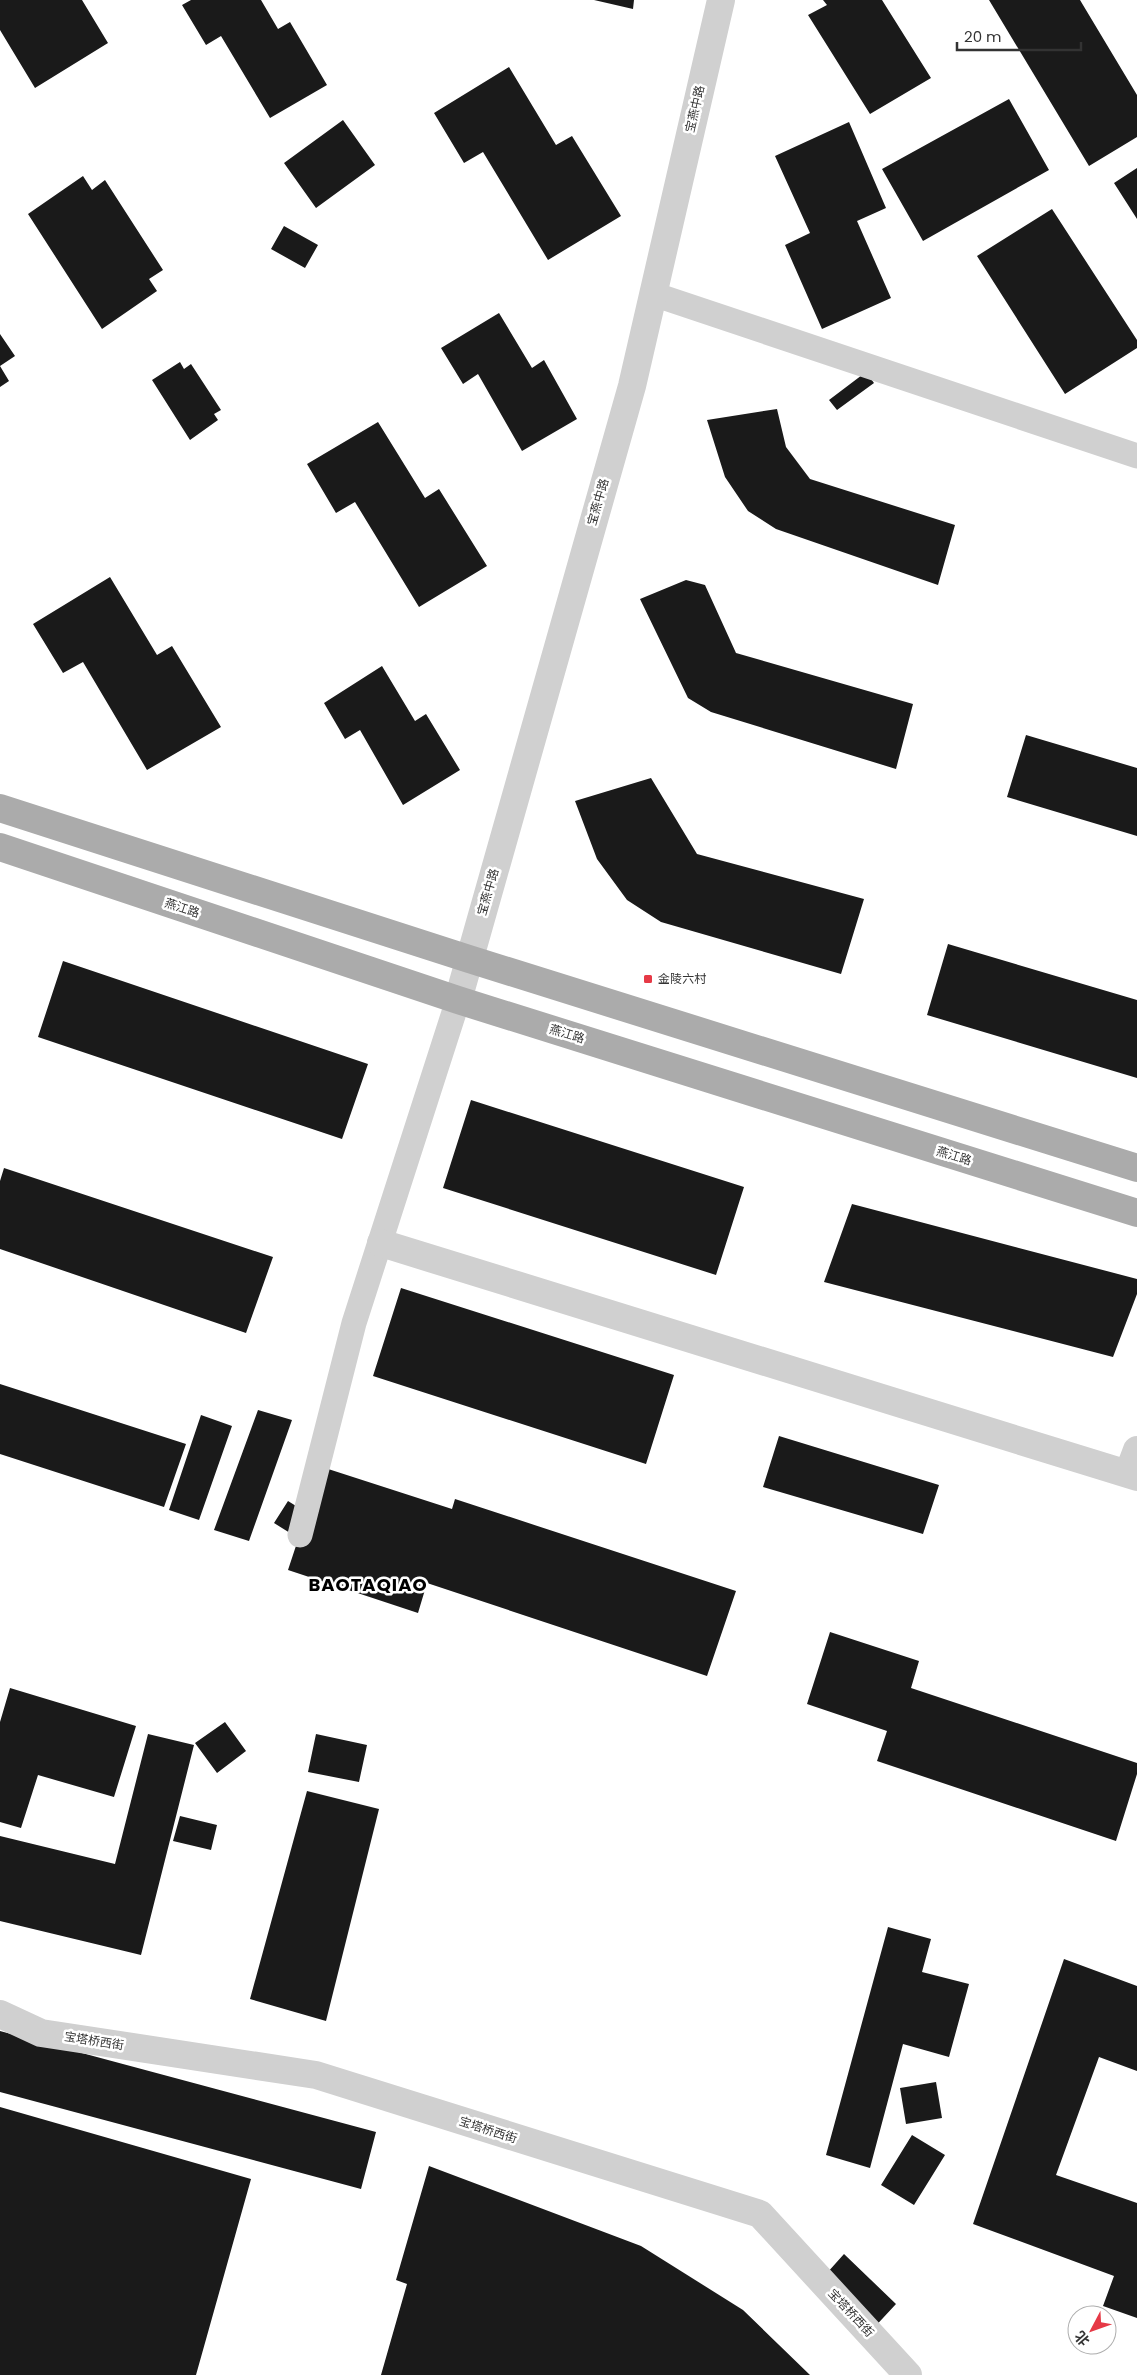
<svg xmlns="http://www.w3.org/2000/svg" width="1137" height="2375" viewBox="0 0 1137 2375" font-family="Poppins,'Noto Sans SC',sans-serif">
<rect width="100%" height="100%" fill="#fff"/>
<path fill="#1a1a1a" d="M0,0H82L108,43L35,88L0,30Z
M191,0H261L278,29L290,22L327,85L270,118L221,36L206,45L182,5Z
M594,0H634L633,9Z
M823,0H882L931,78L870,114L808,15L827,5Z
M989,0H1080L1137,95V137L1089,166Z
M509,67L556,145L572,136L621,216L548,260L483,152L464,163L434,113Z
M1009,99L1049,170L923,241L882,169Z
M343,120L375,165L316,208L284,163Z
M849,122L886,208L857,221L891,298L822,329L785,245L810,233L775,156Z
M1137,168V219L1114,183Z
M83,176L92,190L105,180L163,270L149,279L157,291L102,329L28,214Z
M1052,209L1137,340V348L1065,394L977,256Z
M284,226L318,245L305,268L271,249Z
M499,313L532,368L544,360L577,419L522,451L478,374L463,384L441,348Z
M0,334L15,356L0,366Z
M180,362L184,369L191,364L221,410L214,414L218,420L190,440L152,380Z
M0,366L9,381L0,387Z
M866,372L874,383L837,410L829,400Z
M777,409L786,447L810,479L955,525L938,585L776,529L748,511L725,477L707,420Z
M378,422L425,498L439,489L487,566L419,607L355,502L336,513L307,464Z
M110,577L157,655L172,646L221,727L147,770L83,662L63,673L33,624Z
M686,580L705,585L736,653L913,704L896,769L711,712L688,698L640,599Z
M382,666L415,721L426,714L460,770L403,805L360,730L345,739L324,703Z
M1026,735L1137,768V836L1007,797Z
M651,778L697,854L864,899L841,974L661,922L627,900L597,859L575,801Z
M948,944L1137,1000V1078L927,1015Z
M63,961L368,1064L342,1139L38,1037Z
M471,1100L744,1187L716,1275L443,1188Z
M4,1168L273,1257L246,1333L0,1249V1181Z
M852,1204L1137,1279V1294L1113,1357L824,1282Z
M401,1288L674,1375L646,1464L373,1376Z
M0,1384L186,1444L164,1507L0,1454Z
M258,1410L292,1420L249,1541L214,1530Z
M201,1415L232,1426L199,1520L169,1510Z
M779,1436L939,1485L923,1534L763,1487Z
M322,1467L452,1509L455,1499L736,1591L707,1676L427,1583L418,1613L288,1570Z
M288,1501L304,1511L290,1533L274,1523Z
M830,1632L919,1661L911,1688L1137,1763V1774L1116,1841L877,1761L887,1731L807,1704Z
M10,1688L136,1726L114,1797L38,1775L21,1828L0,1822V1722Z
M225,1722L246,1751L217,1773L195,1743Z
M148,1734L194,1745L141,1955L0,1921V1836L115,1864Z
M316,1734L367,1745L359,1782L308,1772Z
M307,1791L379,1809L326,2021L250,1999Z
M180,1816L217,1825L211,1850L173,1841Z
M888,1927L931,1939L922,1972L969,1984L949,2057L903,2044L870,2168L826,2155Z
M1064,1959L1137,1986V2071L1099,2057L1056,2175L1137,2203V2318L1103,2306L1114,2276L973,2224Z
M0,2031L376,2132L361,2189L0,2092Z
M936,2082L942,2118L906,2124L900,2088Z
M0,2107L251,2179L196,2375H0Z
M912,2135L945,2155L914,2205L881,2185Z
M429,2166L641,2246L743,2310L810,2375H381L407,2284L396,2280Z
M844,2254L896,2304L870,2332L818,2283Z"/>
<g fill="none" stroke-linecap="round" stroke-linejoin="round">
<path stroke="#d0d0d0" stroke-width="25" d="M653,294L1137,456
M300,1535L354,1323L458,1000"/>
<path stroke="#d0d0d0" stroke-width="28" d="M458,1000L632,386L721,0
M381,1243L1137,1477
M1128,1474L1137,1450
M0,2014L41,2033L316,2075L760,2214L908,2375"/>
<path stroke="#ababab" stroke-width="28" d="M0,808L469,959L1137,1168
M0,847L458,1000L1137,1213"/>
</g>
<rect fill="#e63946" stroke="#fff" stroke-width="2" x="643" y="974" width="10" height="10" rx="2.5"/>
<g text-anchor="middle" stroke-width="5" stroke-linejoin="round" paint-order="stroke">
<g font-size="12" fill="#333" stroke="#fff">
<text transform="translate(695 109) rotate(-77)" y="4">宝燕中路</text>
<text transform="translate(598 502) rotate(-74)" y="4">宝燕中路</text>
<text transform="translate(488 892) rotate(-74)" y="4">宝燕中路</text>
<text transform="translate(182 908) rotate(18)" y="4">燕江路</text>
<text transform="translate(567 1034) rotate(17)" y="4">燕江路</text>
<text transform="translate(954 1156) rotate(17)" y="4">燕江路</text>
<text transform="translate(94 2041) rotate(9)" y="4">宝塔桥西街</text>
<text transform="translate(488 2130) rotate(18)" y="4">宝塔桥西街</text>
<text transform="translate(851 2313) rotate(47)" y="4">宝塔桥西街</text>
</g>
<g font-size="12" fill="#333" stroke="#fff" text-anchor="start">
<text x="658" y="983">金陵六村</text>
</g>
<g font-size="18" font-weight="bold" letter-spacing="1" fill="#000" stroke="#fff">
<text x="368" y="1591">BAOTAQIAO</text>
</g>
</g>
<g transform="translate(1092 2330) rotate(229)"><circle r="24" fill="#ffffff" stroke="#adadad"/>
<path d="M0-4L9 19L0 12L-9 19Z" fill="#e63946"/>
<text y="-8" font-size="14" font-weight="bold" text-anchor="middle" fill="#333333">北</text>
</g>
<path d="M957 42v8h124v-8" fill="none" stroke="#333333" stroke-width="2.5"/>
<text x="964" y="42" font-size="15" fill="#333333" stroke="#ffffff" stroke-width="4" paint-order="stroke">20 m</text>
</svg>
